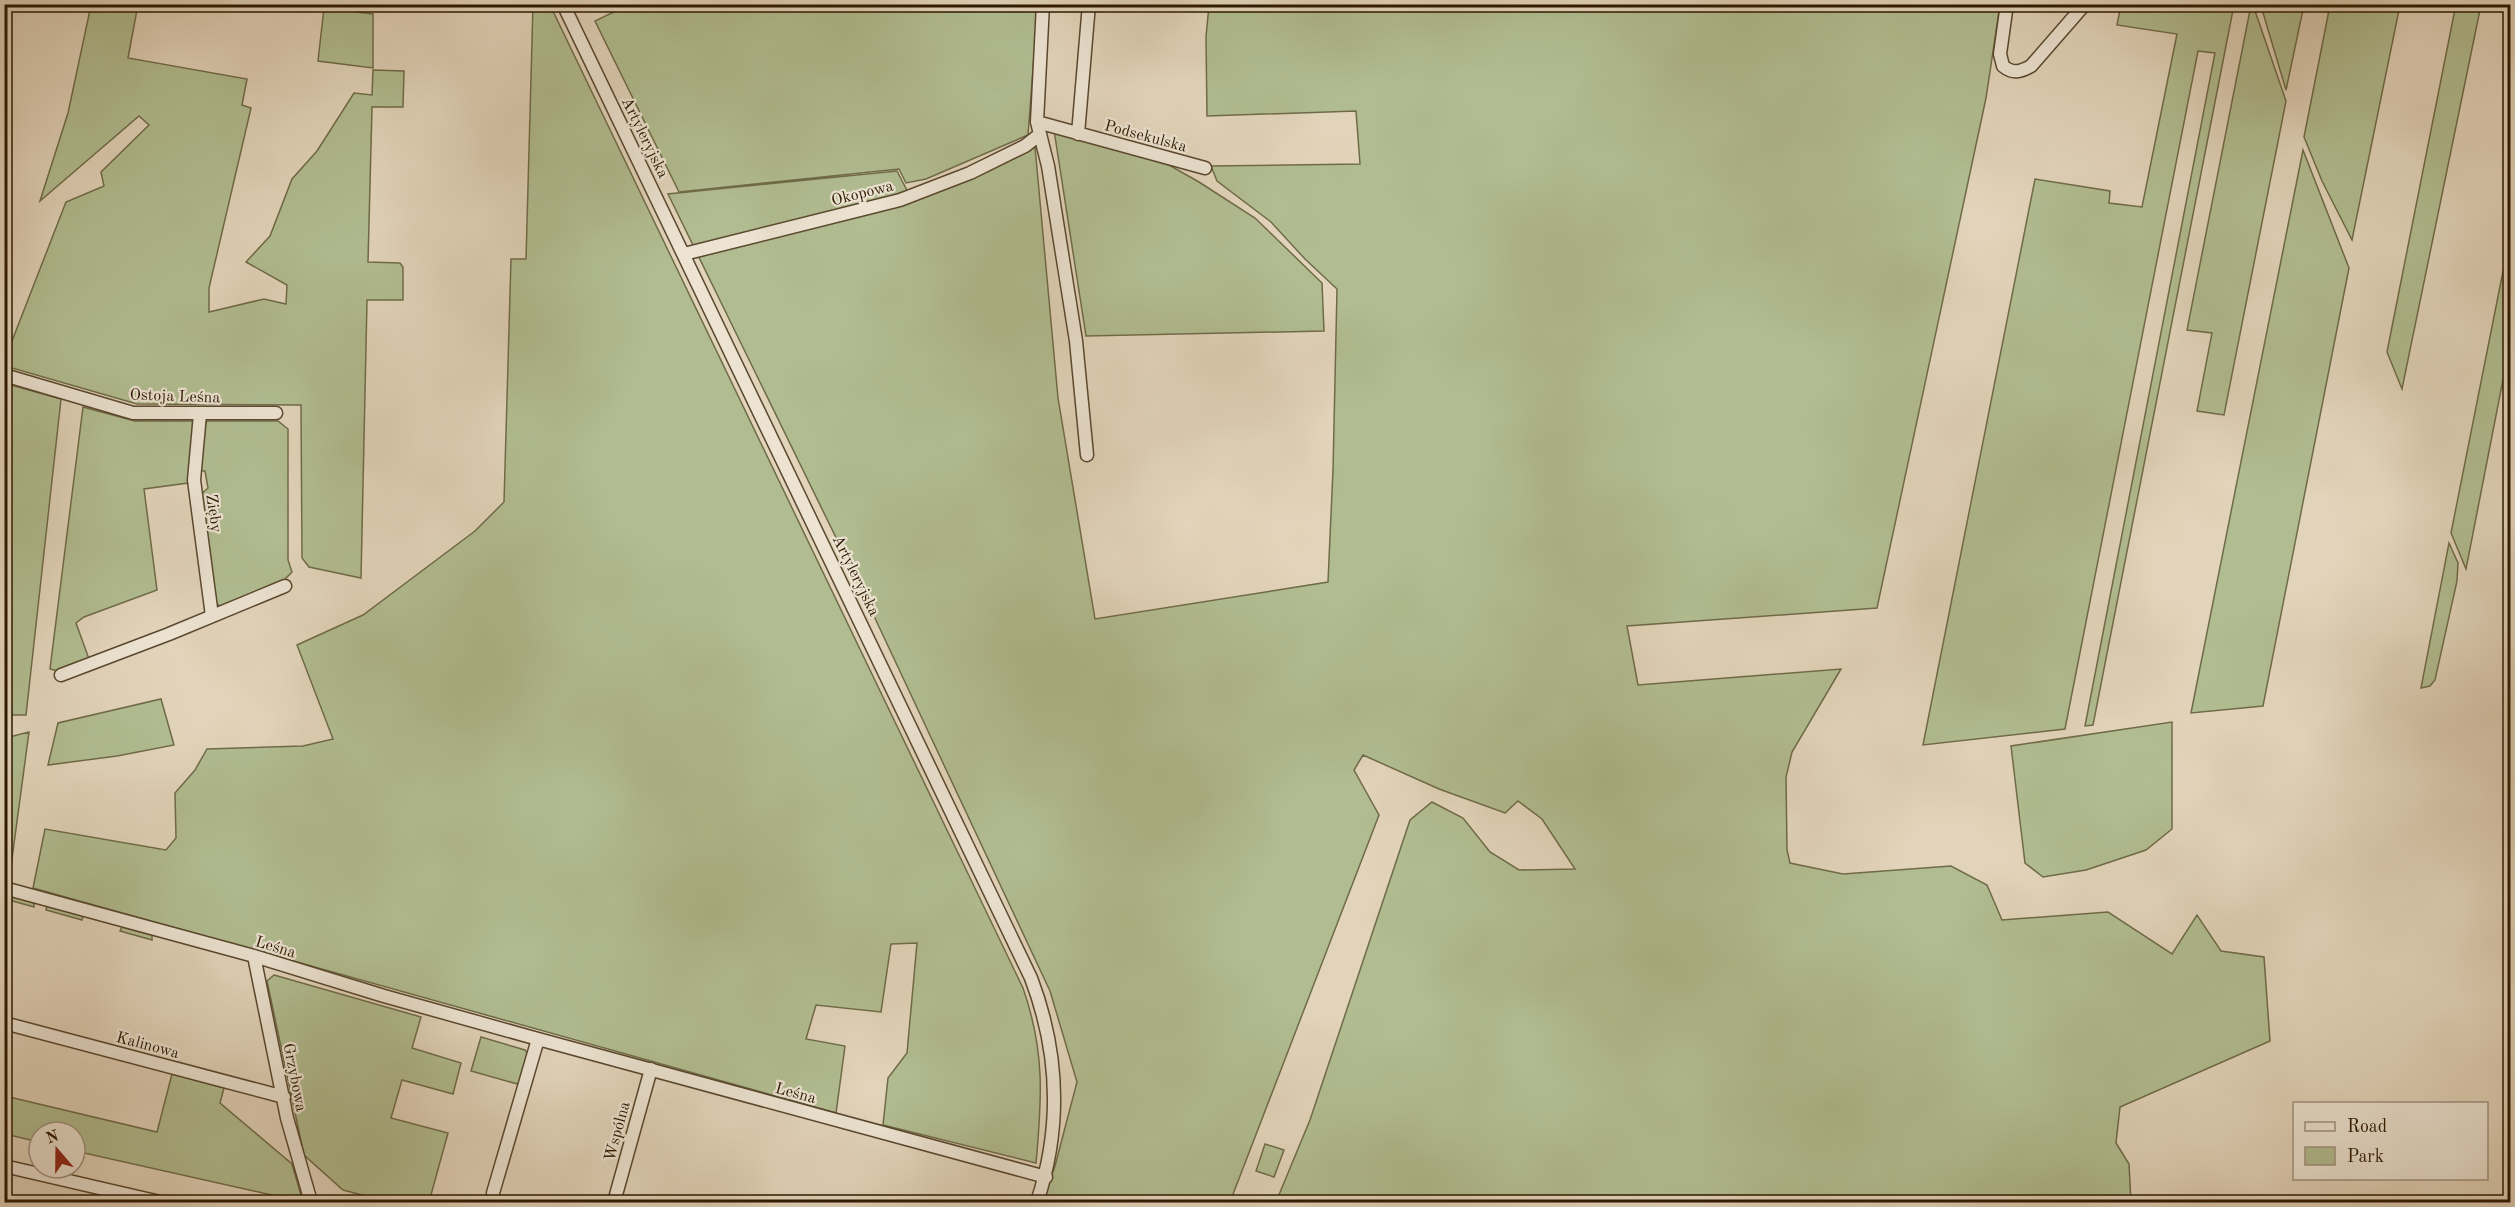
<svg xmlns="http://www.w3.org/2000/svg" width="2515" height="1207" viewBox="0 0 2515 1207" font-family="'Old Standard TT',serif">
<rect width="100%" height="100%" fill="#e2d4ba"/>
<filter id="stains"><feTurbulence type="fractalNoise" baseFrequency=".00333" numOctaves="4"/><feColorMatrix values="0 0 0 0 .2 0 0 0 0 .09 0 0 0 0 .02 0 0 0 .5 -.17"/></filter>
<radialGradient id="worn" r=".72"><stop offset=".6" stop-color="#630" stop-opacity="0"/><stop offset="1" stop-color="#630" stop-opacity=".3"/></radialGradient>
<path fill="#b1bd91" stroke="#6f6b48" stroke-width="1.5" d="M630,4L1038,5L1028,135L926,179L906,183L899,169L679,192L595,21Z
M2456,4L2481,5L2402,389L2387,352Z
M91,5L137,10L128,58L247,79L242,105L251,108L209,288V312L264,299L286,304L287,285L246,262L270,236L292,179L317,151L354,93L372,95L373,70L404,71L403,107H372L368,262L400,263L403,267V300H367L361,578L309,567L302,558L301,405L137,404L5,366V359L66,202L104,186L101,172L149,125L139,116L40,201L68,113Z
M533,5H550L1023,988C1045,1051 1042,1098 1036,1163L883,1125L888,1078L907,1053L917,943L891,944L881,1012L816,1005L806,1039L845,1046L836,1113L33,888L45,829L166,850L176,838L175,793L195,770L207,749L303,746L333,739L297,645L363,615L475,531L504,502L511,259H526Z
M1209,5H2000L1986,98L1877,608L1627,626L1638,685L1841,669L1792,752L1786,777L1787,850L1790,863L1843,874L1951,866L1987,885L2002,920L2108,912L2172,954L2197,915L2221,951L2264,957L2270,1041L2120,1107L2116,1143L2129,1164L2131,1202H1276L1310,1120L1410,820L1432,802L1463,818L1490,852L1519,870L1575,869L1542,819L1518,801L1505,813L1439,789L1363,755L1354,770L1379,815L1230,1202H1042L1055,1166L1077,1082L1050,991L866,599L668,194L897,171L912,200L970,178L1035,147L1058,398L1095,619L1328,582L1333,470L1337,289L1305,259L1271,222L1217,181L1211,166L1360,164L1356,111L1207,116L1206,37Z
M2121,5H2234L2093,725L2085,726L2215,53L2198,51L2065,729L1923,745L2035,179L2110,191L2109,203L2142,207L2177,34L2117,25Z
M2251,5H2253L2286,101L2224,415L2197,411L2212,333L2187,330Z
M2260,5H2304L2286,90L2261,6Z
M2330,5H2400L2352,240L2322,181L2304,137Z
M324,8L373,14V68L318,61Z
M1054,130L1169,165L1199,182L1255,218L1322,283L1324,331L1086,336Z
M2303,150L2349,268L2263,706L2191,713Z
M2510,236V344L2466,569L2451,533Z
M4,383L61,399L26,715H12L5,685Z
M83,407L135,421H193L196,429L188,483L144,489L157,590L84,617L76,623L89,659L57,671L50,669Z
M206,421H278L288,429V560L292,572L283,581L223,608L214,602L200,495L208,488L205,471H199Z
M2449,543L2458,563L2457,581L2435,680L2430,686L2421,688Z
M161,699L174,745L117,756L48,765L58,723Z
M2172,722V829L2146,850L2086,870L2043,877L2025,863L2011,746Z
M29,732L9,881L4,880L5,738Z
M5,894L34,903V907L5,899Z
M47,906L83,916L82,920L46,910Z
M122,927L152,935V940L120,931Z
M274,975L421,1017L412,1048L461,1063L453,1094L402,1080L391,1118L448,1133L429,1202H389L343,1190L304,1155L267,981Z
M481,1037L525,1050L529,1055L521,1085L471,1071Z
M172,1074L224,1088L220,1103L292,1164L303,1202L75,1151V1132H39V1142L5,1134V1096L157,1132Z
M1265,1144L1284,1150L1274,1177L1256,1171Z"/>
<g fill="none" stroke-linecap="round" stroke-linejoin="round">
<g stroke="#5a482e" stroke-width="15">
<path id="minor" d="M563,4L1031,978C1059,1052 1062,1127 1037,1202
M1043,4L1037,122L1048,166L1076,341L1087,455
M2007,4L2000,54L2003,66C2013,74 2020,72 2031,66L2085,4
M1037,122L1205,168
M1078,134L1089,4
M684,254L900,200L970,173L1025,146L1039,135
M4,375L133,413H276
M200,414L194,480L212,616
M61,675L169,634L285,586
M4,888L254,956L384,996L538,1039L1046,1177
M254,956L287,1118L311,1202
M4,1023L284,1097
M4,1166L160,1202
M493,1193L538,1039
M614,1202L651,1069"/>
</g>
<use href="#minor" stroke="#ece3d2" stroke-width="12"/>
</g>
<g text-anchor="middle" stroke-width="4.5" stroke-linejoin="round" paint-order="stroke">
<g font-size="16" fill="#2d1900" stroke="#ece3d2">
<text transform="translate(1146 135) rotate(15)" y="6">Podsekulska</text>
<text transform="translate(646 137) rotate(64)" y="6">Artyleryjska</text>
<text transform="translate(862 192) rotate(-14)" y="6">Okopowa</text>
<text transform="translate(175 395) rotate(2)" y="6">Ostoja Leśna</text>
<text transform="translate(215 513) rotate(82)" y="6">Zięby</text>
<text transform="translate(857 575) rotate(64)" y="6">Artyleryjska</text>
<text transform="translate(276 946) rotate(17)" y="6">Leśna</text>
<text transform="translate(148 1044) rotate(15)" y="6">Kalinowa</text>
<text transform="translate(296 1077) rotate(79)" y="6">Grzybowa</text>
<text transform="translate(796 1092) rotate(15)" y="6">Leśna</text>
<text transform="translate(616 1131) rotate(-75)" y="6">Wspólna</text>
</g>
</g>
<rect width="2515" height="1207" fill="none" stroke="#e2d4ba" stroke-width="24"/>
<rect x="6" y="6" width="2503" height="1195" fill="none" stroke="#2d1900" stroke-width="3"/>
<rect x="12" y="12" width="2491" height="1183" fill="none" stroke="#2d1900" stroke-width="1.5"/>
<rect x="2293" y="1102" width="195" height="78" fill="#ece3d2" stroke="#a0927e" stroke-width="1.5"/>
<rect x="2305" y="1122" width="30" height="9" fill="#ece3d2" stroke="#a0927e" stroke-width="1.5"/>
<text x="2347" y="1132" font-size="18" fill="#2d1900">Road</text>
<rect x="2305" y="1147" width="30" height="18" fill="#b1bd91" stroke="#a0927e" stroke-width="1.5"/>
<text x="2347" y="1162" font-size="18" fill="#2d1900">Park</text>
<g transform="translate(57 1150) rotate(340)"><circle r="28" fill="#ece3d2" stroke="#a0927e" stroke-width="1.5"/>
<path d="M0-4.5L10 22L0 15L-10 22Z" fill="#8f2418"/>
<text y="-9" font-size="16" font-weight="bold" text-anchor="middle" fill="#2d1900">N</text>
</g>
<rect width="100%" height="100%" filter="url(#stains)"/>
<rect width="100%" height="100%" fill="url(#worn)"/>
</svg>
